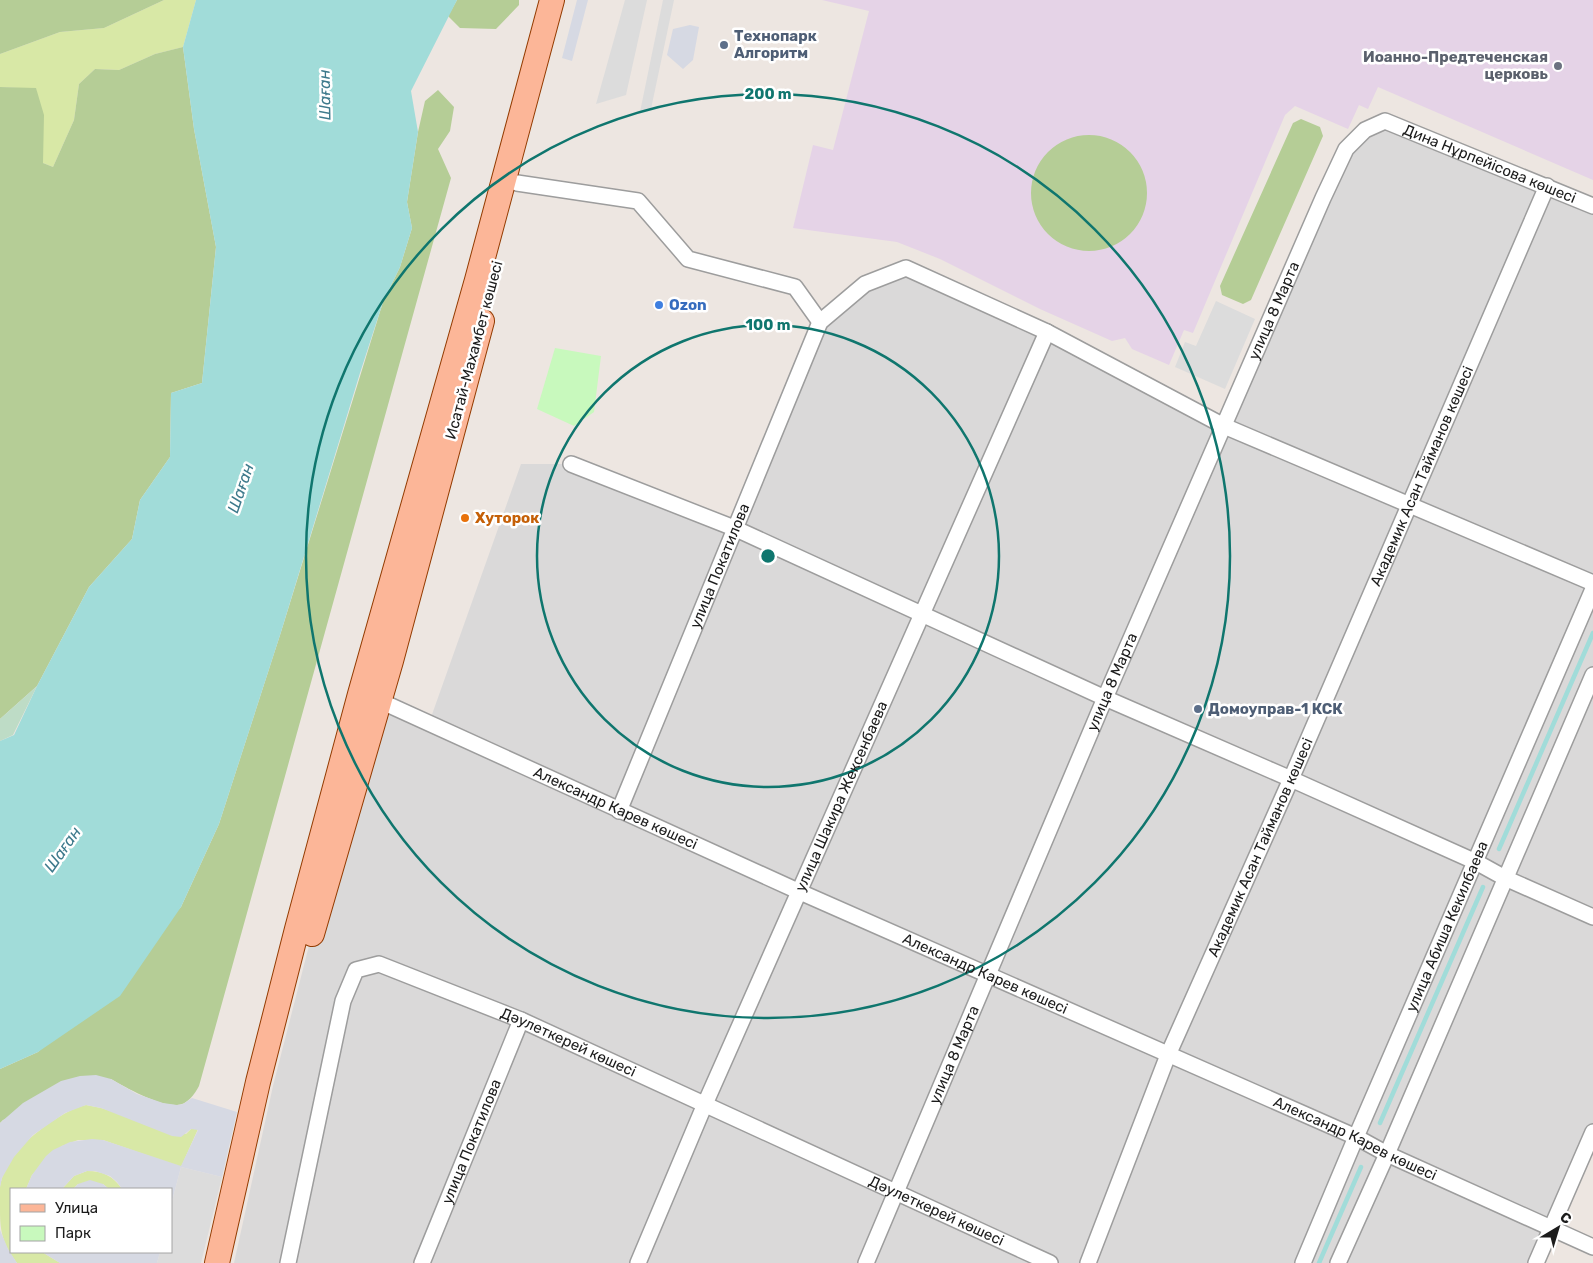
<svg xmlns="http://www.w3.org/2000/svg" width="1593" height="1263" viewBox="0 0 1593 1263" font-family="Rubik,sans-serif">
<rect width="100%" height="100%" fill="#ede6e1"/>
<path fill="#dad9d9" d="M1385,121L1593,206V1132L1536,1263H234L273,1086L312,934L378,700L429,723L521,464H571L734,528L820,322L865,284L906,268L1224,426L1346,149Z"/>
<path fill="#e5d3e7" d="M822,0H1593V180L1378,87L1368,109L1359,105L1348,129L1295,106L1285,115L1193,333L1184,330L1169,365L1132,349L1125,338L1112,341L1040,309L940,259L897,242L793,228L813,145L833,150L869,11Z"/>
<path fill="#d8e8a6" d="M164,0H196L183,47L155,54L119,70L95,69L79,84L74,120L53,167L43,163L36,89L0,87V54L60,32L104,28Z
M86,1105L101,1108L186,1134L191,1129H198L181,1167L103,1140H78L62,1146L32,1175L26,1189H11V1252H42L60,1263H17C3,1244 0,1233 0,1210C0,1202 0,1194 0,1187C4,1160 30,1136 51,1122C62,1115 73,1108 86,1105Z
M87,1171C103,1171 113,1176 122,1189H109L103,1184H78L73,1189H62L74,1176Z"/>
<path fill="#b5cd96" d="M0,0H164L104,28L60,32L0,54Z
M457,0H519V5L496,29L460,28L448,16Z
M183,47L194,129L216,247L202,383L171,393L170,457L140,500L132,539L89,587L37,686L0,719V87L36,88L44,115L43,163L53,167L74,120L79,84L95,69L119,70L155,54Z
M438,90L454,107L450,131L438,149L451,178L199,1086C195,1094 187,1105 177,1105C158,1106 127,1088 111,1079L3,1120L0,1123V1069L38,1052L181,907L219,824L281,632L383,302L400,267L412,228L407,202L418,132L425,101Z
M1301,119L1320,127L1323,136L1251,300L1243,304L1222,295L1220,286L1293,123Z
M1031 193a58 58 0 1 1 116 0a58 58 0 1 1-116 0Z"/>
<path fill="#bedcc6" d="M37,686L13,735L0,741V719Z"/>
<path fill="#c8f9bd" d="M555,348L601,356L594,412L574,426L537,409Z"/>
<path fill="#dcdcdc" d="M625,0H647L626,95L596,104Z
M663,0H674L651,109L640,112Z
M1216,301L1255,319L1225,389L1175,367L1185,342L1196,346Z
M181,1167L222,1177L201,1263H157L160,1252H171V1205Z"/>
<path fill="#d6d9e3" d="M577,0H588L572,61L562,58Z
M690,25L699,27L693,60L683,69L667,55L673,29Z
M96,1075L111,1079L137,1094L163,1103L177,1105L183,1104L192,1098L237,1112L222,1177L181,1167L171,1205V1189H122L117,1182L110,1176L95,1171H87L74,1176L62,1189H26L32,1175L46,1156L53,1150L70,1142L92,1139L103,1140L181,1166L198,1130L191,1129L181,1137L172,1136L101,1108L86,1105L65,1113L33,1135L14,1157L2,1178L0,1187V1123L23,1103L61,1081L80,1076Z
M90,1180L103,1184L109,1189H73L78,1184Z
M0,1230L8,1249L17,1263H0Z
M42,1252H160L157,1263H60Z"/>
<path fill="#a1dcd9" d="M196,0H457L411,91L418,132L407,202L412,228L400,267L383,302L360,373L281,632L219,824L181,907L120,996L38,1052L0,1069V741L14,735L37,686L89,587L132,539L140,500L170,457L171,393L202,383L216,247L194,129L183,47Z"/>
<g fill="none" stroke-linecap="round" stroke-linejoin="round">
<path stroke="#a1dcd9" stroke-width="4.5" d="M1499,849L1593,633
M1380,1123L1483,887
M1319,1263L1361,1167"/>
<g stroke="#9d9d9d" stroke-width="18">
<g id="street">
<path d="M517,183L638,201L688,259L795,287L820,322"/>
<path d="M571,464L734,528L1105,698L1291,779L1476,862L1505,878L1593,917"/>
<path id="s1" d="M378,700L800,892L1356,1137L1387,1154L1593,1247"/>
<path id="s2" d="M619,811L820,322L865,284L906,268L1047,332L1224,426L1593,583"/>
<path id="s3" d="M288,1263L343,1001L356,970L379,964L521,1020L1050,1263"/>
<path id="s4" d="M422,1263L521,1020"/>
<path id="s5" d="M638,1263L705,1104L1047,332"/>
<path id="s6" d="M866,1263L1105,698L1323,198L1346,149L1365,130L1385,121L1593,206"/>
<path id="s7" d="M1088,1263L1168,1055L1291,779L1547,186"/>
<path id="s8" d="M1303,1263L1356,1137L1593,589"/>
<path d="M1338,1263L1387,1154L1593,675"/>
<path d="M1536,1263L1593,1132"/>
</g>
</g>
<g stroke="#933b00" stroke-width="26">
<path id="primary" d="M312,934L391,661L482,321
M217,1263L258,1082L297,929L360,694L477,280L552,0"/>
</g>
<use href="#street" stroke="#fff" stroke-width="15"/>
<use href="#primary" stroke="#fcb698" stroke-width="24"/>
</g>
<g fill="none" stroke="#0f766e" stroke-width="2.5">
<circle cx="768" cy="556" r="231"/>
<circle cx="768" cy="556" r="462"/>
</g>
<g fill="#5c6f8a" stroke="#fff" stroke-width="2">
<circle cx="724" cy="45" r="5"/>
<circle cx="1198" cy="709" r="5"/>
</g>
<circle fill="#6b7280" stroke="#fff" stroke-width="2" cx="1558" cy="66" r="5"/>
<circle fill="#3f7fe0" stroke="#fff" stroke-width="2" cx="659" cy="305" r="5"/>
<circle fill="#e8710a" stroke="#fff" stroke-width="2" cx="465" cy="518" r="5"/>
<g text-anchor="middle" stroke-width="5" stroke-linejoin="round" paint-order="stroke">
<g font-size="15" font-weight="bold" fill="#4e5e75" stroke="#fff" text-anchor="start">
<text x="734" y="41">Технопарк<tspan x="734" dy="17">Алгоритм</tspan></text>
<text x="1208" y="714">Домоуправ-1 КСК</text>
</g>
<g font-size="15" font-weight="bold" fill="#5b616d" stroke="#fff" text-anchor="end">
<text x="1548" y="62">Иоанно-Предтеченская<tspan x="1548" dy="17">церковь</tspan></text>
</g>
<g font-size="15" fill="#1c1c1c" stroke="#fff">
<text dy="5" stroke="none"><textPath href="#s6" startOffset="1375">Дина Нұрпейісова көшесі</textPath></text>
<text dy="5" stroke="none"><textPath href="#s6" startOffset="1036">улица 8 Марта</textPath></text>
<text transform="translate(474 350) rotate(-75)" y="5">Исатай-Махамбет көшесі</text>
<text dy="5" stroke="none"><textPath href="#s7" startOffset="855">Академик Асан Тайманов көшесі</textPath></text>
<text dy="5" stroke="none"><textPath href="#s2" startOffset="265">улица Покатилова</textPath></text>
<text dy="5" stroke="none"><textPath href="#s6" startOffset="631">улица 8 Марта</textPath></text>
<text dy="5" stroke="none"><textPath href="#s5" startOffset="509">улица Шакира Жексенбаева</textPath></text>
<text dy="5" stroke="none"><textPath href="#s1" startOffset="261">Александр Карев көшесі</textPath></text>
<text dy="5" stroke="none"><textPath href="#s7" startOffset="450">Академик Асан Тайманов көшесі</textPath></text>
<text dy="5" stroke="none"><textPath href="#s8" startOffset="366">улица Абиша Кекилбаева</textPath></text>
<text dy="5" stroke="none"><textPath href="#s1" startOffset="666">Александр Карев көшесі</textPath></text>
<text dy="5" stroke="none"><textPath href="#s3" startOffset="530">Дәулеткерей көшесі</textPath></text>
<text dy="5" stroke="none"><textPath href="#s6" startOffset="226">улица 8 Марта</textPath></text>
<text dy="5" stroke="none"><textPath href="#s1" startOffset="1071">Александр Карев көшесі</textPath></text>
<text dy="5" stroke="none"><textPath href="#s4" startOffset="131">улица Покатилова</textPath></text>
<text dy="5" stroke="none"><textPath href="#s3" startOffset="935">Дәулеткерей көшесі</textPath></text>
</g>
<g font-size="15" font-weight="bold" fill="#366cbe" stroke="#fff" text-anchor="start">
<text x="669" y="310">Ozon</text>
</g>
<g font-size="15" font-weight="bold" fill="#c56008" stroke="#fff" text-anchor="start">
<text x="475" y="523">Хуторок</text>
</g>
<g font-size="16" font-style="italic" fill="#3e7a8c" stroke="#fff">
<text transform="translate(324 95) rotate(-91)" y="6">Шаған</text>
<text transform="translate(240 488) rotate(-71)" y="6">Шаған</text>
<text transform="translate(62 849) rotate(-55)" y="6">Шаған</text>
</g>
</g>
<circle cx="768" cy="556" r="8" fill="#0f766e" stroke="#fff" stroke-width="2.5"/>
<g font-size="15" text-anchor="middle" font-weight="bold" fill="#0f766e" stroke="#fff" stroke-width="5" stroke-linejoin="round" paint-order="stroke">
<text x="768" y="99">200 m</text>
<text x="768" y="330">100 m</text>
</g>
<rect x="10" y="1188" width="162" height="65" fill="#ffffff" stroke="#a4a4a4"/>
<rect x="20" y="1204" width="25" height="8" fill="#fcb698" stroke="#a4a4a4"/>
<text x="55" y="1213" font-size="15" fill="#1c1c1c">Улица</text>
<rect x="20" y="1226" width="25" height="15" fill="#c8f9bd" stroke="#a4a4a4"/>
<text x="55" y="1238" font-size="15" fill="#1c1c1c">Парк</text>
<g transform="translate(1558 1228) rotate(38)" stroke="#ffffff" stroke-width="4" paint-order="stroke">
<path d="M0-4L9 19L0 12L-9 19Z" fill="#1c1c1c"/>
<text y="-8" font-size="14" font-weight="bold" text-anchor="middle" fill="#1c1c1c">С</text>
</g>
</svg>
